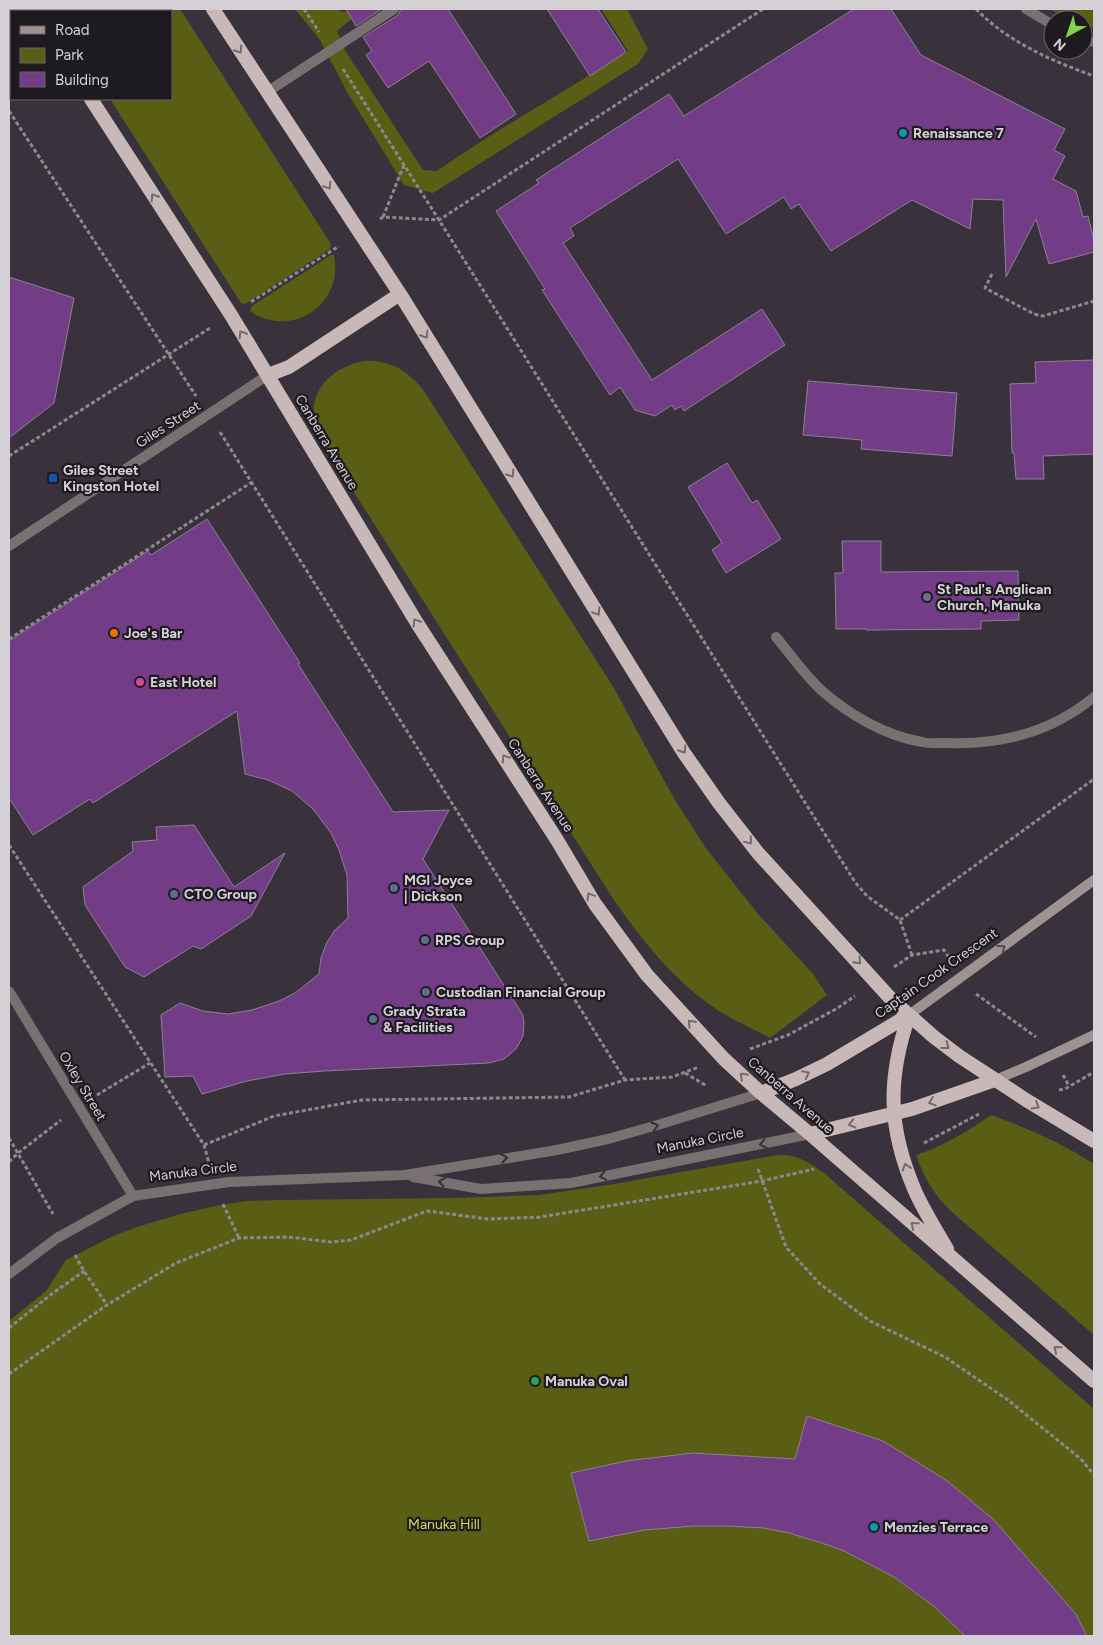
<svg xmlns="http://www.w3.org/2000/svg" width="1103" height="1645" viewBox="0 0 1103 1645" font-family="Figtree,sans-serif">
<rect width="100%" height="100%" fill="#39323c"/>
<path fill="#5a5e15" d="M52,9H180L331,244L330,249L245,304L241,303L110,99H171V11H54Z
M295,9H339L341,12L352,11L354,17L337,31L346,52L423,170L437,171C498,128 565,92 628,51L601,9H627L648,49L638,64L433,193L404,185L347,92L320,40Z
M1049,9H1094V28L1083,24V20H1072Z
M331,255H334C344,304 293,339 251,312L250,311L252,306Z
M364,361C390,360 405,369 422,388L614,688L644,744L675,800L705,847L758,914L813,974L827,995L770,1038C753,1029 736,1021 719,1011C675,982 642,941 612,897L322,442C300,403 323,369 364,361Z
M991,1115C1027,1128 1062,1143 1094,1164V1335L952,1212C934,1195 924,1178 916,1155C942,1147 968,1131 991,1115Z
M778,1155C797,1154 809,1162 824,1173L1094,1409V1636H9V1321L46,1291L66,1260L111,1237L137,1227L181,1214L215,1206L246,1201L281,1200L456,1198L539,1195L608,1185Z"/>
<path fill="#723d86" stroke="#8b828e" d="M346,9H382L356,26Z
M401,9H448L516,114L480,138L429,61L388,88L366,55L372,51L363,37L398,15Z
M547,9H598L626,52L590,76Z
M854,9H891L921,55L1065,129L1054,150L1065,156L1053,179L1076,191L1083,217L1088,216L1094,240V252L1049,264L1036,219L1006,277L1003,200L973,199L970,229L912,200L831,251L799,204L791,209L784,197L726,234L678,159L570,228L574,236L563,243L652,380L762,309L785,345L684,411L681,406L675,410L672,405L655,416L635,410L620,387L610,395L542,290L545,289L496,211L539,183L536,180L669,94L684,116Z
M9,277L74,298L54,403L9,438Z
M1094,360V454L1043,456L1044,479H1016L1014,453H1012L1010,384L1036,383L1035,362Z
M808,381L957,393L952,456L861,449L862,440L803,435Z
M727,463L752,503L757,500L781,539L726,573L712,550L722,543L688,487Z
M207,519L300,663L298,664L393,812L449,810L423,859L523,1015L524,1023L523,1036L516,1049L504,1059L489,1063L324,1071L285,1074L247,1081L202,1094L193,1076L165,1077L161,1015L180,1003L203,1011L228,1014L252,1010L279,1001L295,993L319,974L321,958L326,944L334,931L348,918L347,875L339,850L331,833L313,809L292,791L268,780L245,774L237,711L93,803L90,799L33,835L9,798V641L148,551L151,555Z
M842,541H881V572L1018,571L1019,620L981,621V629L866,630V629H836L835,573H843Z
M194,825L234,887L285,853L251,916L201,949L193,946L144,977L125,967L85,905L83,887L133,851L132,842L157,840L156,827Z
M807,1416L883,1441L946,1480L993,1519L1075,1613L1087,1636H965L935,1607L894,1577L842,1550L819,1542L789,1533L764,1528L728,1526H694L644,1530L589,1541L571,1473L626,1461L693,1453L795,1459Z"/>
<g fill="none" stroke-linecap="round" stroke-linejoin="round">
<path stroke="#8d878f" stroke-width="3" stroke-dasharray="4 2.5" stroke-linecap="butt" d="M304,9L319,32
M976,9C1008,42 1052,61 1094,76
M343,69L439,220L855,882L867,896L900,920L912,955
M9,111L196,396
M383,217L404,165
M380,219L383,217L439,220L763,9
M992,274L985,288L1034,314L1043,316L1094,301
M251,302L339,246
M220,432L625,1080
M9,456L210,328
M9,639L252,482
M9,845L204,1145L209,1163
M900,920L1094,779
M894,967L912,955L944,950L950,959
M976,994L1036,1037
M750,1049L788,1035L836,1009L855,996
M685,1073L707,1086
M1063,1075L1069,1086
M1059,1090L1065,1089L1094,1072
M97,1095L150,1063
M9,1138L53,1214
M924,1143L979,1114
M204,1145L274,1116L362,1100L569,1097L625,1080L672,1077L699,1067
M9,1162L18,1153L61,1120
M758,1169L786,1247L820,1284L870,1321L945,1357L1008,1400L1081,1459L1094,1475
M223,1204L239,1238
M75,1255L84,1271L107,1305
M9,1328L49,1296L84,1271
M9,1374L107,1305L176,1263L239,1238L288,1237L331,1242L351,1240L427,1211L488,1219L540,1217L762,1181L814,1169"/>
<path stroke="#797171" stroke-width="10" d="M267,92L394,9
M776,637C791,655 804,674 821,690C848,714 885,736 922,742C930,744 940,743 948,743C1002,745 1053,731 1094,697"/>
<path stroke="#797171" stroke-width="10" d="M1026,9L1053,25
M1083,39L1094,42
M9,546L268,375
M9,991L133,1196"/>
<path stroke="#797171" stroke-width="10" d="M413,1177L481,1189L571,1183L810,1134
M9,1274L57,1238L133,1196L229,1182L405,1175L557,1150L608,1139L661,1124L761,1093"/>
<path stroke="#9f9392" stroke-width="10" d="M909,1015L1094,880
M995,1080L1026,1067L1094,1035"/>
<path stroke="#c9b8b8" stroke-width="14" d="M33,9L34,11
M213,9L400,294L684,753L719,803L758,853L892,1000L934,1037L959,1056L1026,1100L1094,1141
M91,99L231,315L417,623L557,840L595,904L647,975L724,1059L761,1093L810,1134L1094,1381
M268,375L289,367L400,294
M909,1015C887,1080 888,1128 915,1191C924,1211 936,1230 947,1249
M761,1093L796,1079L827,1064L909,1015
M810,1134L912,1109L995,1080"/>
</g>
<defs><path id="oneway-chevron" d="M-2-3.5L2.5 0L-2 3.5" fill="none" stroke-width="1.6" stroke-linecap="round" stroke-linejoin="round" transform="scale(1.25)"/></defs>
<g stroke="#746a6c">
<use href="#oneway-chevron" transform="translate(239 50) rotate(57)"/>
<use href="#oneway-chevron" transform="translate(328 186) rotate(57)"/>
<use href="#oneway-chevron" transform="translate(154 197) rotate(-123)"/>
<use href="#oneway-chevron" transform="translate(242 334) rotate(-122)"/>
<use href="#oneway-chevron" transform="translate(425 335) rotate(58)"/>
<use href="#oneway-chevron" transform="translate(511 474) rotate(58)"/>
<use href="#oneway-chevron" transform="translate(597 612) rotate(58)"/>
<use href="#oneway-chevron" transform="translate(416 622) rotate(-122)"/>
<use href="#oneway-chevron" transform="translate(683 750) rotate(57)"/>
<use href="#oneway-chevron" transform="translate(505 758) rotate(-123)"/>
<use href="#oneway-chevron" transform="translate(749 841) rotate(51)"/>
<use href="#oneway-chevron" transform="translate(590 896) rotate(-121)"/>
<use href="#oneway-chevron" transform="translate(858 961) rotate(47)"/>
<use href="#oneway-chevron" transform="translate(691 1023) rotate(-133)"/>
<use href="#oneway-chevron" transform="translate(946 1046) rotate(37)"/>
<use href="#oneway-chevron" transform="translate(806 1074) rotate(-27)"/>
<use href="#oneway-chevron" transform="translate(743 1076) rotate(-137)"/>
<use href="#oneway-chevron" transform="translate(932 1102) rotate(161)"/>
<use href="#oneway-chevron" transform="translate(1036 1106) rotate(31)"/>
<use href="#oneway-chevron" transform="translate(852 1124) rotate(166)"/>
<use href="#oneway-chevron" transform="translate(906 1167) rotate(-109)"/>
<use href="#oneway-chevron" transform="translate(914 1225) rotate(-139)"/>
<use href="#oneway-chevron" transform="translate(1057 1349) rotate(-139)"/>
</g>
<use stroke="#524b4e" href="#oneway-chevron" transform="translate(1002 948) rotate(-36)"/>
<g stroke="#353034">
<use href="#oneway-chevron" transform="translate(655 1126) rotate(-16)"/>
<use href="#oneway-chevron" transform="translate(763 1144) rotate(168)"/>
<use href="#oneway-chevron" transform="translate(504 1158) rotate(-10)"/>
<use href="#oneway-chevron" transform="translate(603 1176) rotate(169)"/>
<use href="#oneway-chevron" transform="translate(442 1182) rotate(-170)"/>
</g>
<g fill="#0f9aa8" stroke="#1e1b20" stroke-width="2">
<circle cx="903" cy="133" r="5"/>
<circle cx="874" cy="1527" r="5"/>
</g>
<rect fill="#1a4fb4" stroke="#1e1b20" stroke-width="2" x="48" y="473" width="10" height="10" rx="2.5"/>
<circle fill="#6b7280" stroke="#1e1b20" stroke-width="2" cx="927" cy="597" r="5"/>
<circle fill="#e8710a" stroke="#1e1b20" stroke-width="2" cx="114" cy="633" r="5"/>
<circle fill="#d1479c" stroke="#1e1b20" stroke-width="2" cx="140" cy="682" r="5"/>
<g fill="#5c6f8a" stroke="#1e1b20" stroke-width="2">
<circle cx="394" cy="888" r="5"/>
<circle cx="174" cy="894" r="5"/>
<circle cx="425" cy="940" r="5"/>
<circle cx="426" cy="992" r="5"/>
<circle cx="373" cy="1019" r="5"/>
</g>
<circle fill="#2e9e5b" stroke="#1e1b20" stroke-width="2" cx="535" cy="1381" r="5"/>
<g text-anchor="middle" stroke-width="4.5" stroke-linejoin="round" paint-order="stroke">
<g font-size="14" font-weight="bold" fill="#d4d0d6" stroke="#1e1b20" text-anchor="start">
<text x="913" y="138">Renaissance 7</text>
<text x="63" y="475">Giles Street<tspan x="63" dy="16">Kingston Hotel</tspan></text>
<text x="937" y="594">St Paul's Anglican<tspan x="937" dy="16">Church, Manuka</tspan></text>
<text x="124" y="638">Joe's Bar</text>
<text x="150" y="687">East Hotel</text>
<text x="404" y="885">MGI Joyce<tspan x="404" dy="16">| Dickson</tspan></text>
<text x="184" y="899">CTO Group</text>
<text x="435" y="945">RPS Group</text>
<text x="436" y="997">Custodian Financial Group</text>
<text x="383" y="1016">Grady Strata<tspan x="383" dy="16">&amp; Facilities</tspan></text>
<text x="545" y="1386">Manuka Oval</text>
<text x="884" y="1532">Menzies Terrace</text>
</g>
<g font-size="14" fill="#d4d0d6" stroke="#1e1b20">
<text transform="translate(168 424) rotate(-33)" y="5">Giles Street</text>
<text transform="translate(327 442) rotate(59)" y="5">Canberra Avenue</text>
<text transform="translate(541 785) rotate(57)" y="5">Canberra Avenue</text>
<text transform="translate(936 973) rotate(-35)" y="5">Captain Cook Crescent</text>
<text transform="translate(83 1086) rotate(59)" y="5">Oxley Street</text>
<text transform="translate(791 1095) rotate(41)" y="5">Canberra Avenue</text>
<text transform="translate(700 1140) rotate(-11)" y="5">Manuka Circle</text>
<text transform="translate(193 1171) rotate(-7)" y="5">Manuka Circle</text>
</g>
<g font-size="14" fill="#d5de58" stroke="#1e1b20">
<text x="444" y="1529">Manuka Hill</text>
</g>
</g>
<rect width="1103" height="1645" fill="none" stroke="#d4d0d6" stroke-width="20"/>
<rect x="10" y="10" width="162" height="90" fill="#1e1b20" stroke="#676369"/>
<rect x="20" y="26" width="25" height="8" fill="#9f9392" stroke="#676369"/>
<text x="55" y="35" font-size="15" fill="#d4d0d6">Road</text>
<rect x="20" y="48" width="25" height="15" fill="#5a5e15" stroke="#676369"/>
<text x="55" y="60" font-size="15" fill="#d4d0d6">Park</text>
<rect x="20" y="72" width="25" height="15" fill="#723d86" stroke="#676369"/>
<text x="55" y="85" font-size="15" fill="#d4d0d6">Building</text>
<g transform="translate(1068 35) rotate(220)"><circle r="24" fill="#1e1b20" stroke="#676369"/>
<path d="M0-4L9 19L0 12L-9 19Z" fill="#81d050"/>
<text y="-8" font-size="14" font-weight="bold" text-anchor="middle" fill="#d4d0d6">N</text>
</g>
</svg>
